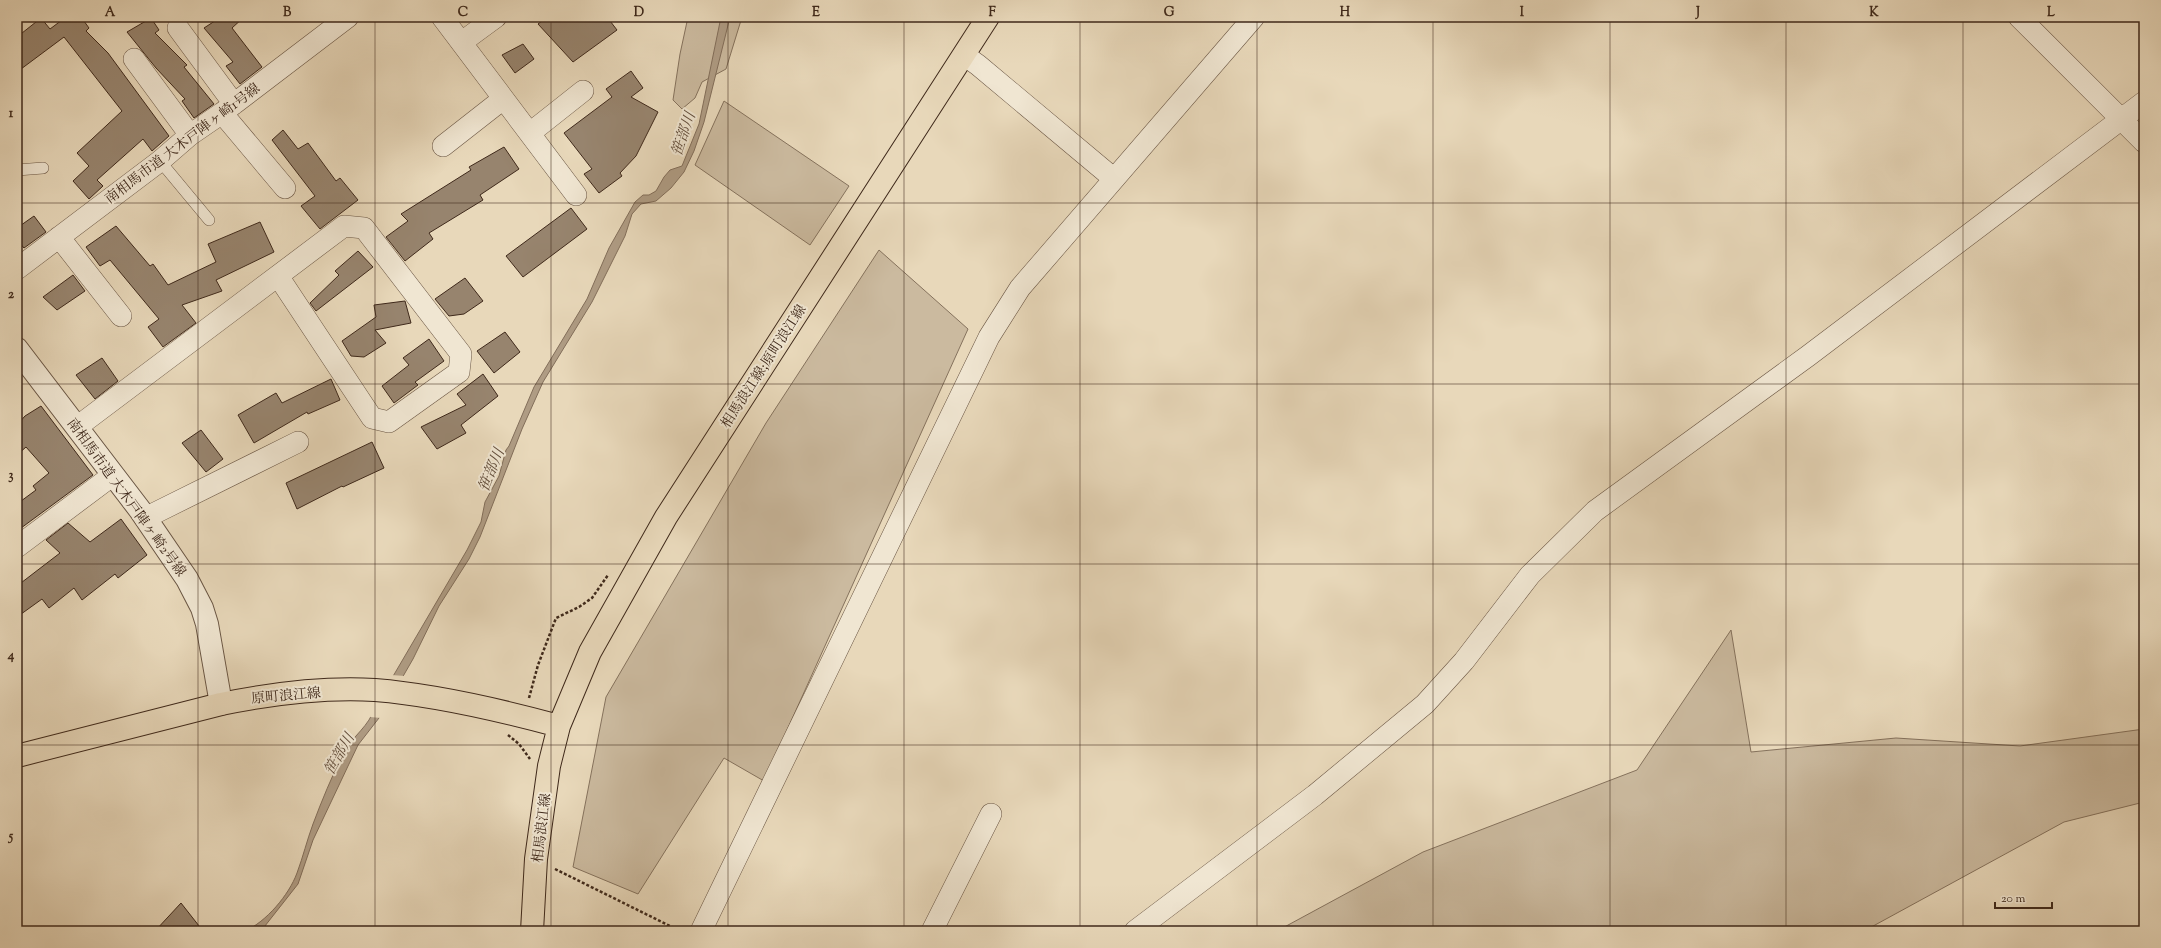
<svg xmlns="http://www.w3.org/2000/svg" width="2161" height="948" viewBox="0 0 2161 948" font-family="'Sorts Mill Goudy','Noto Serif JP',serif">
<rect width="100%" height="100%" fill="#e8d8ba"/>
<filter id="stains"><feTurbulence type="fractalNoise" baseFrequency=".005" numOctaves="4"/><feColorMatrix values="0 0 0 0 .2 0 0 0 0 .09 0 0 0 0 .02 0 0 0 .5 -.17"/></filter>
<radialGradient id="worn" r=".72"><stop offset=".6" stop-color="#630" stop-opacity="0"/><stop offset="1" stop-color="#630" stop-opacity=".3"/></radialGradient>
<path fill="#cbba9f" stroke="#85725d" d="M688,17H742L726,69L702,82L695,98L682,109L673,100L680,54Z
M724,101L849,186L810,245L695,165Z
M879,250L968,329L764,781L724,758L638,894L573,867L606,697L766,423Z
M1731,630L1751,752L1896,738L2020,746L2144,729V802L2064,822L1864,931H1277L1423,852L1637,770Z"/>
<path fill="#af9c84" stroke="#826e5a" d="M721,17H730L704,122L694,151L684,172L671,188L656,201L641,204L632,214L625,236L592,302L543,382L522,429L480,537L469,559L439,606L413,659L379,718L358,745L313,840L298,884L261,931H245C266,922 289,895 297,873C303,857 307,840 313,824C322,800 332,776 343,754C353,735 369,727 375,707L467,550L481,522L485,502L499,476L506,450L509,446L534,387L587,299L609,248L635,202L643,195H649L656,191L664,177L670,170L682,166L699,124Z"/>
<path fill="#e8d8ba" d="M391,675L405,676L381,718L370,717L373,706Z"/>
<path fill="#97846e" stroke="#3f291b" d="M66,17H81L89,28L86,31L108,53L169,136L152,151L143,139L97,180L103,186L89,199L73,181L89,166L77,153L122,111L64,37L17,72V37L41,18L50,29Z
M221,17H244L232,28L262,67L240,84L226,66L233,62L204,28Z
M547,17H607L617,30L573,62L538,24Z
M151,18L159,30L155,33L187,65L184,67L214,104L194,118L182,101L185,99L156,68L127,32Z
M523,44L534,59L515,73L502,55Z
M631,71L643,88L631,97L658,112L636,156L620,173L622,176L599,193L584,174L592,169L564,133L612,97L606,89Z
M283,130L298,149L308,143L336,181L340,178L358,200L320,229L301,206L315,196L272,140Z
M504,147L519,169L480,195L483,200L429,233L433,239L405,261L386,237L408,221L401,214L471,170L469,167Z
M571,208L587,229L523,277L506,256Z
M34,216L46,232L24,248L17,240V228Z
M260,222L274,252L216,280L222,291L182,305L196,323L163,347L148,327L159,319L110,260L100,266L86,247L116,226L150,266L153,264L168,285L216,262L208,244Z
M358,251L373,267L316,311L310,303L339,275L335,271Z
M73,275L85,291L57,310L43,297Z
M465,278L483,301L464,314L449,316L435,299Z
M405,301L411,323L375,330L386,343L364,357L351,356L342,341L376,317L374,305Z
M505,332L520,352L494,373L477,351Z
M429,339L444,361L415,382L418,385L394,403L382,386L409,365L403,358Z
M102,358L118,381L95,399L76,375Z
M483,374L498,396L461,425L466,433L437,449L421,427L466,405L457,394Z
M331,379L340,400L308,414L307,412L254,443L238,415L276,393L282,403Z
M41,406L93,475L17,531V504L36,490L33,486L49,473L26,447L17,455V425L25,416Z
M201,430L223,459L206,472L182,443Z
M372,442L384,468L343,487L342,486L297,509L286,483Z
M121,519L147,555L118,578L115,574L82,600L74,588L49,608L42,599L17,617V586L60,553L46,540L68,523L90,542Z
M181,903L203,931H155Z"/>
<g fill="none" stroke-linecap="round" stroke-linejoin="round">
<g stroke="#695543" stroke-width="12">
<path id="service" d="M160,161L209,220
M17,170L43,168"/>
</g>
<g stroke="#695543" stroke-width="22">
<path id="minor" d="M442,17L576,195
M2019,17L2144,142
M178,28L234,104
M462,42L496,17
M964,55L978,65L1113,178
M134,59L190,135
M222,113L285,188
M530,133L583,91
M443,146L503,99
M59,237L121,316
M17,269L160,161L190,135L222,113L348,17
M77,427L344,226L364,228L461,354L459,372L389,422L372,418L278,276
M145,518L298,442
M17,547L113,475
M701,931L989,337L1020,288L1254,17
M932,931L991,814
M1135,931L1315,795L1425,704L1464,661L1530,575L1595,511L1808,356L2144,102"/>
</g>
<g stroke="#695543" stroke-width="24">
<path id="tertiary" d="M17,349L140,510L187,579L202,608L207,624L221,704"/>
</g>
<g stroke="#3f291b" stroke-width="24">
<path id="primary" d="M17,756L221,704C270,694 325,687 375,690C437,695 500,710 559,726
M532,931L536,859L549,766L559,726L590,652L666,517L988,17"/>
</g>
<path stroke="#3f291b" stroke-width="2.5" stroke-dasharray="3 2" stroke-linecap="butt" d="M529,698L538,665L556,618L579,607L592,598L608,575
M508,735L519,744L530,759
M555,869L680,931"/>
<use href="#service" stroke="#f0e6d2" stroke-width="11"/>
<use href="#minor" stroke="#f0e6d2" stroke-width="21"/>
<use href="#tertiary" stroke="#f0e6d2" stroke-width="22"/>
<use href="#primary" stroke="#e8d8ba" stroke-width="22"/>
</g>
<path fill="none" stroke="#3f291b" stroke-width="1" stroke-opacity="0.55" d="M198,17V931M375,17V931M551,17V931M728,17V931M904,17V931M1080,17V931M1257,17V931M1433,17V931M1610,17V931M1786,17V931M1963,17V931M17,203H2144M17,384H2144M17,564H2144M17,745H2144"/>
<g text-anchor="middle" stroke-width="4" stroke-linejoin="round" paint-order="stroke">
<g font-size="14" fill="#3f291b" stroke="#f0e6d2">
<text transform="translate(182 143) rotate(-37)" y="5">南相馬市道 大木戸陣ヶ崎1号線</text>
<text transform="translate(763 366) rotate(-57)" y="5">相馬浪江線;原町浪江線</text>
<text transform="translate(127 497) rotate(54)" y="5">南相馬市道 大木戸陣ヶ崎2号線</text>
<text transform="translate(286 695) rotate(-5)" y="5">原町浪江線</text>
<text transform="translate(541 828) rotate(-83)" y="5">相馬浪江線</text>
</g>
<g font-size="15" font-style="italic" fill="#614c3a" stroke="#f0e6d2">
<text transform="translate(683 134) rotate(-71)" y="5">笹部川</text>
<text transform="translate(491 470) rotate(-68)" y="5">笹部川</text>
<text transform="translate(339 754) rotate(-60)" y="5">笹部川</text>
</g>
</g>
<rect width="2161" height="948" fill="none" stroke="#e8d8ba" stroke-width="44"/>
<path d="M1995 902v6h57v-6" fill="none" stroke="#3f291b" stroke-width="2"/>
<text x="2001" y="902" font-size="12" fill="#3f291b" stroke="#f0e6d2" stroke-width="3" paint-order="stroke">20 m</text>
<rect x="22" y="22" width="2117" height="904" fill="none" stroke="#3f291b" stroke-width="1.5"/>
<g font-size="13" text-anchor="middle" font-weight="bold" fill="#3f291b">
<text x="110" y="16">A</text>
<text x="287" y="16">B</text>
<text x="463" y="16">C</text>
<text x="639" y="16">D</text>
<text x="816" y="16">E</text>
<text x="992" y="16">F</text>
<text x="1169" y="16">G</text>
<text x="1345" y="16">H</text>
<text x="1522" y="16">I</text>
<text x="1698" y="16">J</text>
<text x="1874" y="16">K</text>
<text x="2051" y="16">L</text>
<text x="11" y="117">1</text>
<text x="11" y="298">2</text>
<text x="11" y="479">3</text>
<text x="11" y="659">4</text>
<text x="11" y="840">5</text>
</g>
<rect width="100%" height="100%" filter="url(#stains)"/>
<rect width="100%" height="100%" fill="url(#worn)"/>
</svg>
